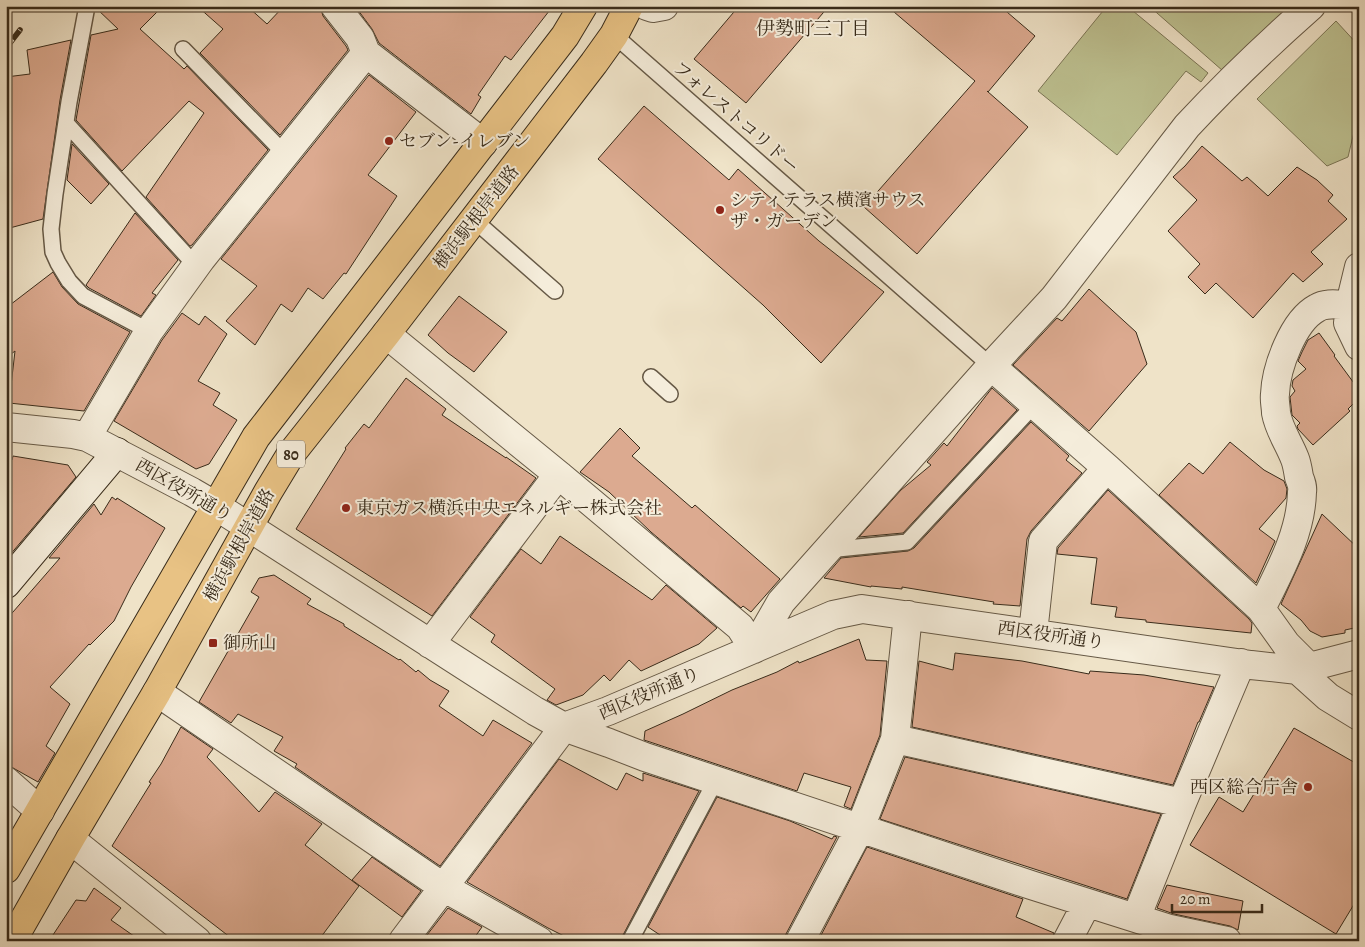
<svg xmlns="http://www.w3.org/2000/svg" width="1365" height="947" viewBox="0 0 1365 947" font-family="Alegreya,'Noto Serif JP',serif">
<rect width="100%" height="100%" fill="#efe3c8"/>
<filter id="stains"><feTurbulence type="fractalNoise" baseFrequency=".004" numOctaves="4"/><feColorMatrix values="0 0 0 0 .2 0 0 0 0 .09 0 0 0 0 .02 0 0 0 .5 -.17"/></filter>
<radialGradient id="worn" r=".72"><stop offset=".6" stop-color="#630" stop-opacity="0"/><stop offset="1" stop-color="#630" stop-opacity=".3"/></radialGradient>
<path fill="#bec292" stroke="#7b7656" d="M1107,6H1127L1208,73L1201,82L1186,71L1117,155L1038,91Z
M1149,6H1292L1223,71Z
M1336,21L1359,46V111L1348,157L1327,166L1257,99Z"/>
<path fill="#dcaa90" stroke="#382b1a" d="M96,6H163L140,29L184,69L187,66L268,150L192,245L190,246L146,197L204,113L189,101L122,171L76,120L91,35L118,29L96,8Z
M197,6H247L267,24L284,6H320L323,16L346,46L348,50L280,135L200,53L223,29Z
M355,6H553L511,60L505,56L478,95L481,97L471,114L379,43L372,29Z
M739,6H829L746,103L694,59Z
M887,6H1000L1035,36L988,92L987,91L1028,127L917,254L864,207L975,81Z
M71,40L60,100L43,219L6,229V77L30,74L27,50Z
M369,75L416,112L368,175L397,196L346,274L344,273L323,299L308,288L292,312L281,304L255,345L226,321L257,286L221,259Z
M644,106L729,180L738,169L819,241L884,292L821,363L763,305L598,159Z
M72,144L109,184L91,204L67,180Z
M1202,146L1242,181L1247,177L1268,196L1297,167L1317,180L1333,195L1328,201L1347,219L1311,252L1323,264L1303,282L1293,273L1253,318L1216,283L1205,294L1188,277L1200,264L1168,231L1197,200L1173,177L1185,166Z
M135,213L178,260L152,293L156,295L141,316L89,288L86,285Z
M53,272L62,287L78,304L130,332L84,411L9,403L15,351L6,358V308Z
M1089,289L1136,332L1147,364L1089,431L1013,365L1057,318L1062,321Z
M459,296L507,332L474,372L448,353L428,335Z
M182,313L199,325L205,316L227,334L198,381L220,393L213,405L237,420L209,464L196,469L114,421L162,340Z
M1319,333L1335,355L1334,356L1359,390V398L1348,409L1350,411L1313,445L1298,429L1297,426L1300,423L1292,415L1290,397L1295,391L1292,386L1293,380L1306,369L1298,361L1302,352L1308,340Z
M406,378L446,409L442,415L506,458V457L536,478L432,616L296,529L346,449L345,448L364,424L369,428Z
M992,388L1017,410L903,533L859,537L901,490L931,465L927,462L944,443L947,446Z
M1031,422L1068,455L1069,456L1066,460L1082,473L1031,531L1027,539L1020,606L993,604L994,602L902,587V589L871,586V587L824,578L841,558L908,551L914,548Z
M620,428L640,448L632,456L692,508L695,505L780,579L751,612L743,606L741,608L651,532L609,492L580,472Z
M1230,442L1264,470L1284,481L1287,489L1286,498L1259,529L1275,541L1256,583L1159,495L1189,463L1203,474Z
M13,456L68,465L76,477L9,556H6V458L12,460Z
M1108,490L1249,619L1252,623L1251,633L1146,622V620L1115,617L1117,607L1091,604L1097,558L1057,554L1058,548Z
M112,497L116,500L117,498L165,528L131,587L114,621L90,645L89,644L50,687L70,704L46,746L55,753L38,782L6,764V620L60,558H49L94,504L101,515Z
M1322,514L1359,549V627L1345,630V633L1322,637L1310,631L1301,620L1281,604Z
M560,536L652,600L666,585L717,628L699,644L641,671L629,660L610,681L604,675L583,695L556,705L547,700L555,689L491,642L495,635L470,617L521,549L541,564Z
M274,575L311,599L307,604L344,624V626L399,660L400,659L416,672L418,670L430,680L449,691L439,706L483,736L493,720L532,743L440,866L295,767L297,764L274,751L283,737L238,714L231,723L199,702L259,597L251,592L259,578Z
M859,639L866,660L887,661L880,735L851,809L844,806L851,787L804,773L797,791L644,740L645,731L683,714L732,690L777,672L798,661L799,663Z
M955,653L1022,661L1089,674L1090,671L1144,675L1214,687L1199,722H1198L1189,745L1173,785L912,727L919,661L953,670Z
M181,727L213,749L207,757L259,812L275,792L322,824L305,845L359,886L318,941H235L112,846L151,783L149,782L161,764Z
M1294,728L1359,765V896L1336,934L1190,845L1219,797L1243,812Z
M905,757L1161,814L1127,899L880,819Z
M559,759L617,790L626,773L643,781V773L699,791L622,937L621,941H574L548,928L467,882Z
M717,797L790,821L832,839L834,836L837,837L786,934L784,941H669L648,927Z
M867,847L1023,899L1016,917L1054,933L1052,941H818Z
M372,857L421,891L402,917L352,880Z
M1167,885L1243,901L1238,930L1230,926L1174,914L1157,908Z
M94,888L121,908L111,920L141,941H49L76,900L86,901Z
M448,908L482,927L472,941H435L427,935Z"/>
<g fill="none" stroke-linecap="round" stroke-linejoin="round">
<g stroke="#665946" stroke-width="18">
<path id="lane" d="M87,6L69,102L55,194L51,229L53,252L58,263L69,281L83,296L149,331
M614,35L991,366
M183,49L285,154
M66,123L196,266
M474,220L555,291
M651,377L670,394
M828,550L907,542L1035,404
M630,941L716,780"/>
</g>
<g stroke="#665946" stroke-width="30">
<path id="street" d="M647,6L653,8L664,6
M366,53L483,143
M1359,267L1351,300L1348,323L1359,346
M386,334L560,476L740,627L754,649L781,602L991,366L1054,298L1187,126C1226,84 1268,44 1311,6
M991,366L1107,468L1261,609L1286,644L1309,667
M6,427L73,434L87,437L192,492L216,506L535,711L564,727L608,711L833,615L862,609L1251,665L1298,670L1359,654
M87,437L149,331L201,259L366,53L360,38L335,6
M1261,609C1279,572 1301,534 1302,492C1303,487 1301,482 1299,477C1298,471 1297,464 1295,459C1289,443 1279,430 1276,413C1276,407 1274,400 1275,394C1276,368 1293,321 1317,308C1327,302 1339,305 1350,305
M1033,633L1043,541L1107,468
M430,644L551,484L560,476
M1298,670L1328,697L1359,716
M157,692L443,887L539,941
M895,739L1182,803
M6,781L40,811
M70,839L197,941
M1136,918L1182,803L1241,663
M403,941L564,727L609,743L645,757L1031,885L1170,929L1227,941
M800,941L860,828L895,739L908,615
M1067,941L1087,903"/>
</g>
<g stroke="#382b1a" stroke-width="30">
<path id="secondary" d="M6,584L117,452"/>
</g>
<g stroke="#382b1a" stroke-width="30">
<path id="primary" d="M6,869L256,437L565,36L583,6
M12,941L70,839L157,692L268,492L291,454L386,334L594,63L614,35L629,6"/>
</g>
<use href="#lane" stroke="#f5eddb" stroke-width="15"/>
<use href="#street" stroke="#f5eddb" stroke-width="28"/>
<use href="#secondary" stroke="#f5eddb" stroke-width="28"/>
<use href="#primary" stroke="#e8c284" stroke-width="28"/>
<g stroke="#382b1a" stroke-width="5.5">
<path id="rail" d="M6,48L20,30"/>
</g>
<use href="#rail" stroke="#f5eddb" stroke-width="4" stroke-dasharray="11" stroke-linecap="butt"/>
</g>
<g fill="#8f2418" stroke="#f5eddb" stroke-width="2">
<circle cx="389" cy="141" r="5"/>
<circle cx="720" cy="210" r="5"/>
<circle cx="346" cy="508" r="5"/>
<rect x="208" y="638" width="10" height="10" rx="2.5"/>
<circle cx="1308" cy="787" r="5"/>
</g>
<g text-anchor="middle" stroke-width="4" stroke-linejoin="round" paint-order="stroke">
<rect fill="#f5eddb" stroke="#716554" stroke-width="1" x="277" y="440.5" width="28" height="27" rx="4"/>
<g font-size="16" font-weight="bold" fill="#382b1a">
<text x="291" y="460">80</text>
</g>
<g font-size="18" fill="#382b1a" stroke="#f5eddb">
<text transform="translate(736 117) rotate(41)" y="6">フォレストコリドー</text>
<text transform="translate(476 217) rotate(-52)" y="6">横浜駅根岸道路</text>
<text transform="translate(184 490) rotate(30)" y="6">西区役所通り</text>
<text transform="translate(239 545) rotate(-61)" y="6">横浜駅根岸道路</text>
<text transform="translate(1051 635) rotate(8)" y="6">西区役所通り</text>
<text transform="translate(649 693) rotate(-23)" y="6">西区役所通り</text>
</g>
<g font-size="18" fill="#382b1a" stroke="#f5eddb" text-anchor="start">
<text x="399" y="147">セブン-イレブン</text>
<text x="730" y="206">シティテラス横濱サウス<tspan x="730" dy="21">ザ・ガーデン</tspan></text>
<text x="356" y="514">東京ガス横浜中央エネルギー株式会社</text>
<text x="223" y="649">御所山</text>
<text x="1298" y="793" text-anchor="end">西区総合庁舎</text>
</g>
<g font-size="19" fill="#382b1a" stroke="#f5eddb">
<text x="813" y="35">伊勢町三丁目</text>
</g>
</g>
<rect width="1365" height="947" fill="none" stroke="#efe3c8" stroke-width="25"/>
<rect x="8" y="8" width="1350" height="932" fill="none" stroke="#382b1a" stroke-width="2.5"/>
<rect x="12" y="12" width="1340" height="922" fill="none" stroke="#382b1a"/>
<path d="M1172 904v8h90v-8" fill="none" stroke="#382b1a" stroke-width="2.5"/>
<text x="1180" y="904" font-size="15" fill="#382b1a" stroke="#f5eddb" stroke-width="4" paint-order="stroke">20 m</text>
<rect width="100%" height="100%" filter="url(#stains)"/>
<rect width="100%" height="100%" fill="url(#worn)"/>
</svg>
